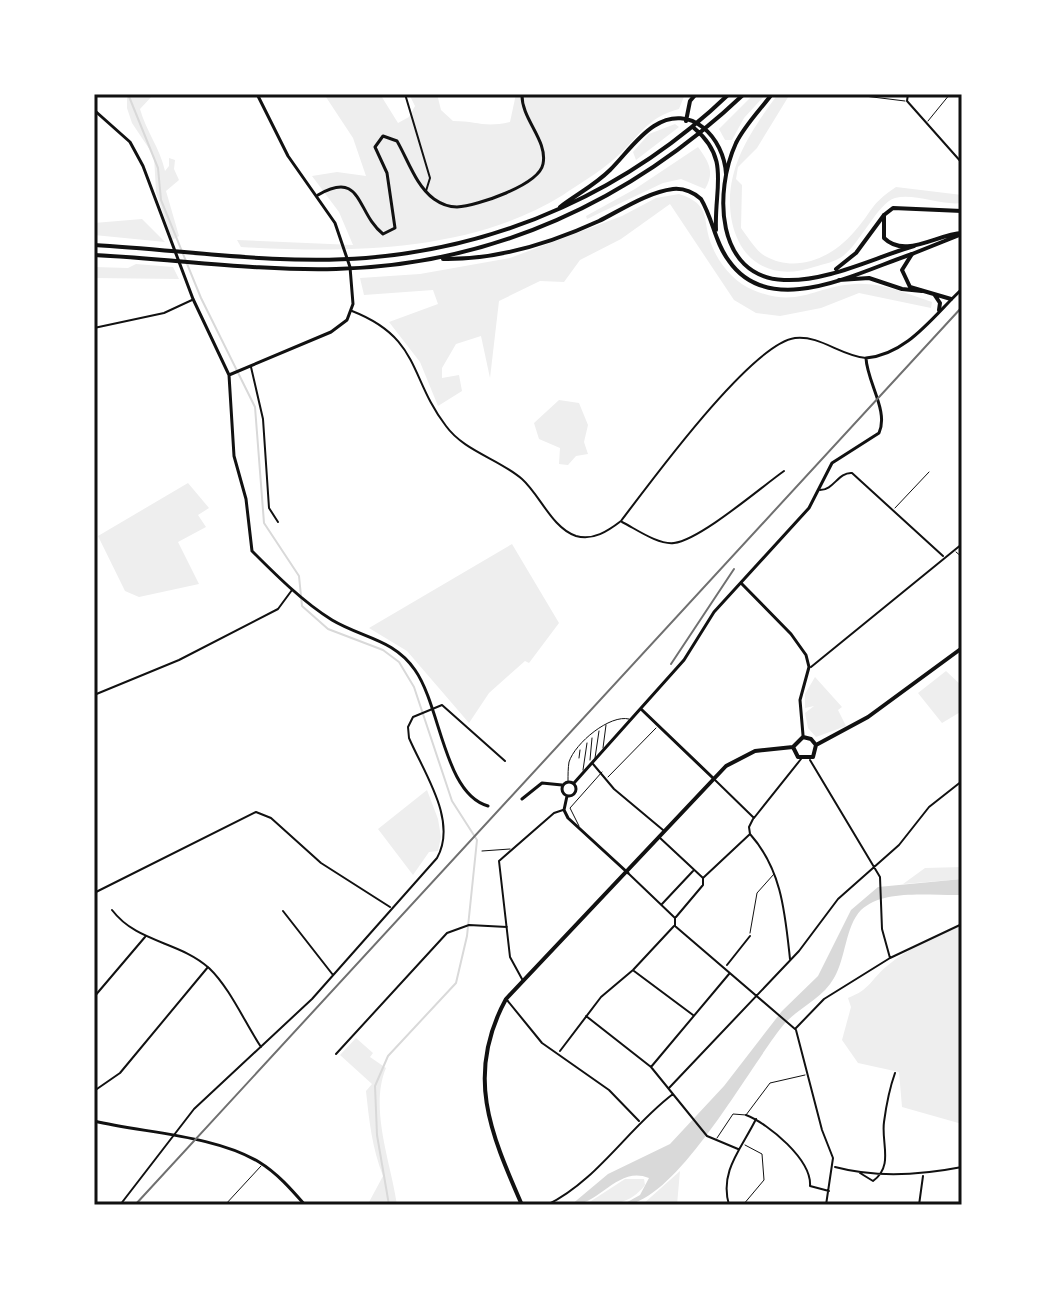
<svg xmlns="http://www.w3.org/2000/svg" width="1056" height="1299" viewBox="0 0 1056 1299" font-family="Jost,sans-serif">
<rect width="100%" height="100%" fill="#fff"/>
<path fill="#eee" d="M127,94H154L140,109C146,131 160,148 165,171L169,166V158L175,160L174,169L179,180L166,191L179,236L172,240L156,192L154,156L132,123L127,108Z
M324,94H380L398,123L409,117L415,106L409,94H437L441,110L453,121C478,121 483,128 510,122L516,94H685L679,109C646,117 637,140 613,160C598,173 579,184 563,195C470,253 346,253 241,247L237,240L353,245L339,212L312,176L337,172L366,176L353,138Z
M754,94H766L744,118L732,140H725L719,129Z
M778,94H790L757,148L738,167L736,179L742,185L741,228C747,236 756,251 765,256C797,274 833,257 854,232C873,211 869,205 896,187L962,195V203C941,206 915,193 895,198C878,203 861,242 843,256C835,262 824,264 814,267C774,281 741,264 732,222C722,172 750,132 778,94Z
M675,124L679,127L636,160L633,152L649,134Z
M698,147C709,162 715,172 705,189L681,179L663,183L587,219L586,216L635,189Z
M679,194C713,205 701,220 712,246C719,264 735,283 753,290C799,309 814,286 855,284C881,282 907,294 932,302L931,308L859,293L821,308L780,316L756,313L734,300L670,204L621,239L580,260L564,282L540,281L499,301L490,378L481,336L456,344L442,368V378L459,375L462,391L438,406L420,362L389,322L438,304L433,290L364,295L360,278L420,274L510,258L622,216L656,198Z
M142,219L165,242L94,235V223Z
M136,264L173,267L179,279L94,278V267L128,268Z
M559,400L579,403L588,425L584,442L588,454L576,456L568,465L559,464L560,448L539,439L534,423Z
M188,483L209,508L198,515L206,527L178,542L199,584L139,597L125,591L98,536Z
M512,544L559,623L529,663L525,661L489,693L469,723L407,651L369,628Z
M946,671L962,686V711L942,723L918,693Z
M815,677L842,707L838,710L846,726L816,737L808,728L805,713L814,706L805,708V694Z
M427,790L438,819L441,837L438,851L429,852L413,875L378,829Z
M962,867V879L903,884L925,868Z
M962,925V1124L902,1107L899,1072L858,1063L842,1040L851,1007L848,998C871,989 870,980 887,966C908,948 937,935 962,925Z
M356,1038L373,1053L370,1057L386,1068C369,1108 391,1163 397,1205L368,1204L383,1176C372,1148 369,1120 366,1091L372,1084L340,1055Z
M680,1171L677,1205H642Z
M625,1179H644L645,1185C629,1206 609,1205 585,1205Z"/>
<path fill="#d9d9d9" d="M962,879V895C933,896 884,888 861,910C845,927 846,958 834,978C823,998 800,1007 785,1023C751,1063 676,1205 622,1205L640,1195L649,1178C618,1165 600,1205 571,1205L608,1174L670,1144L724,1086L782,1011L818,976L851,910L878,887Z"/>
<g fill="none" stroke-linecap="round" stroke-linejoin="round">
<path stroke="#d9d9d9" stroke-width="2" d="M94,94H107
M128,94L158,168L161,200L201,298L255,407L264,523L299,576L302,606L328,629L383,650L399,662L414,687L452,801L477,840L467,936L456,983L388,1056L375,1086L377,1135L389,1205
M132,95L145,94"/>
<path stroke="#111" stroke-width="1" d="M848,94L905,101
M928,121L950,94
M895,508L929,472
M956,552L962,557
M603,748L606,725
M579,758L580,750
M595,758L599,731
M590,760L592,738
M583,770L587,743
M608,777L656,728
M568,781C568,775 568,768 569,762C575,743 610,714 629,719
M579,826L570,808L602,772
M482,851L510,849
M750,933L757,893L774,874
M717,1138L733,1114L746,1115L770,1083L805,1075
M225,1205L261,1166
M743,1205L764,1180L762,1154L745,1145"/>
<path stroke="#111" stroke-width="2" d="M750,834C782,870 785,913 790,959
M703,878L750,834L749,827L753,819
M634,971L693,1015"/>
<path stroke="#111" stroke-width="2" d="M405,94L430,178L426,191
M908,94L907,101L962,163
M352,311C421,338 409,378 446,426C464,451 499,459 522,479C540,495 552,528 576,536C593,541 608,531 621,521C650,483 751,344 795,338C820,335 841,356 866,358
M94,328L164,313L192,300
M251,367L263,419L269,508L278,522
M820,490C834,490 838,472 852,473L943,556
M622,522C636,529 658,545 674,543C700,540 760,488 784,471
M811,667L962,544
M94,695L179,660L278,609L292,590
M810,760L880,877L882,929L890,958
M593,764L614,789L663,830
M715,780L754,818L801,759
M659,837L703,878V885L676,917
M629,874L675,918V926L795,1029
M94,893L256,812L271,818L321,863L390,907
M662,904L693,871
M112,910C137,943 179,941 209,968C230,988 245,1023 261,1047
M283,911L333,975
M727,965L750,936
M522,979L510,957L499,861L554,813L563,810
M94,997L145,937
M507,1000L542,1043L609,1090L639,1121
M586,1016L651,1067L707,1136L738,1149
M796,1028L824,999L890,958L962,924
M796,1030L822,1130L833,1158L826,1205
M560,1051L601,997L633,970L674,926
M336,1054L447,933L469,925L507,927
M651,1067L729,974
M669,1088L799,951L838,899L899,845L929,807L962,781
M94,1091L120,1073L208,967
M746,1115C769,1124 812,1160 810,1186L829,1191
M835,1167C876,1178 921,1175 962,1167
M860,1173L873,1181C894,1166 881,1143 884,1122C886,1107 890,1087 895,1073
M120,1205L194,1109L312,999L437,858C458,821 424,773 409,738L408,727L413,717L442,705L505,761
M547,1205C597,1181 629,1127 673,1094
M729,1205C719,1171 742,1148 756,1119
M919,1205L923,1176"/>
<path stroke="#111" stroke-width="3" d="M318,195C363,169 356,213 383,234L395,228L387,173L375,147L383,136L397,141C408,160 416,186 434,199C441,204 449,207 457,207C477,206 539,185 543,164C548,140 521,119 522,94
M741,583L791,634L806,655L809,667L800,700L803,735
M641,709L713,778
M574,783L684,660L714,612L809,508L832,463L879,433C889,411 867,382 866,358C907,355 934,315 962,289"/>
<path stroke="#111" stroke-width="3" d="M94,110L130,142L143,166L193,299L229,375L234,456L246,499L252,551C276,575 303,602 332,620C362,638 394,639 415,670C441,707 444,794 488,806
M229,375L331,332L347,320L353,304L350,267L335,223L288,156L257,94
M562 789a7 7 0 1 1 14 0a7 7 0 1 1-14 0Z
M567,796L564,810L568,818L628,873
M522,799L542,783L562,785
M94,1121C144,1133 214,1135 259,1162C277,1173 291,1189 305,1205"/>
<path stroke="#111" stroke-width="4" d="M962,211L893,208L884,215V238C905,259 937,234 962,233
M934,294L940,303L939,310
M951,299L910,287L902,270L912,254L962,234
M816,745L868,717L962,648
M793,747L798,757H813L816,745
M793,747L803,737L811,739L816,745
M522,1205C490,1132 465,1074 506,999L726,766L755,751L793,747"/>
<path stroke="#111" stroke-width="4" d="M772,94C760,110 745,125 736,143C714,191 715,277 784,280C827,282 873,258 914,246
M686,121L690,101L696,94
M694,128C731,159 714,187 716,230
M560,207C577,194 595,185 610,170C625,155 637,137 654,126C691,102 724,138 726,174
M94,245C184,250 276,265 366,258C504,247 630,189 729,94
M94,255C174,259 256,271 336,269C493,265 631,201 744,94
M443,259C496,260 551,243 599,221C621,210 648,192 673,189C684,188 693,192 701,199C713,219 715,243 729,261C771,321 860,271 912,254
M836,269L856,253L884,215
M839,280L869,278L902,289L922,291"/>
<path stroke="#707070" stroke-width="2" d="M671,664L734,569
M135,1205L962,307"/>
</g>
<rect width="1056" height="1299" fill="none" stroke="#ffffff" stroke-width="192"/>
<rect x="96" y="96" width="864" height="1107" fill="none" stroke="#111" stroke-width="3"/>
</svg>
